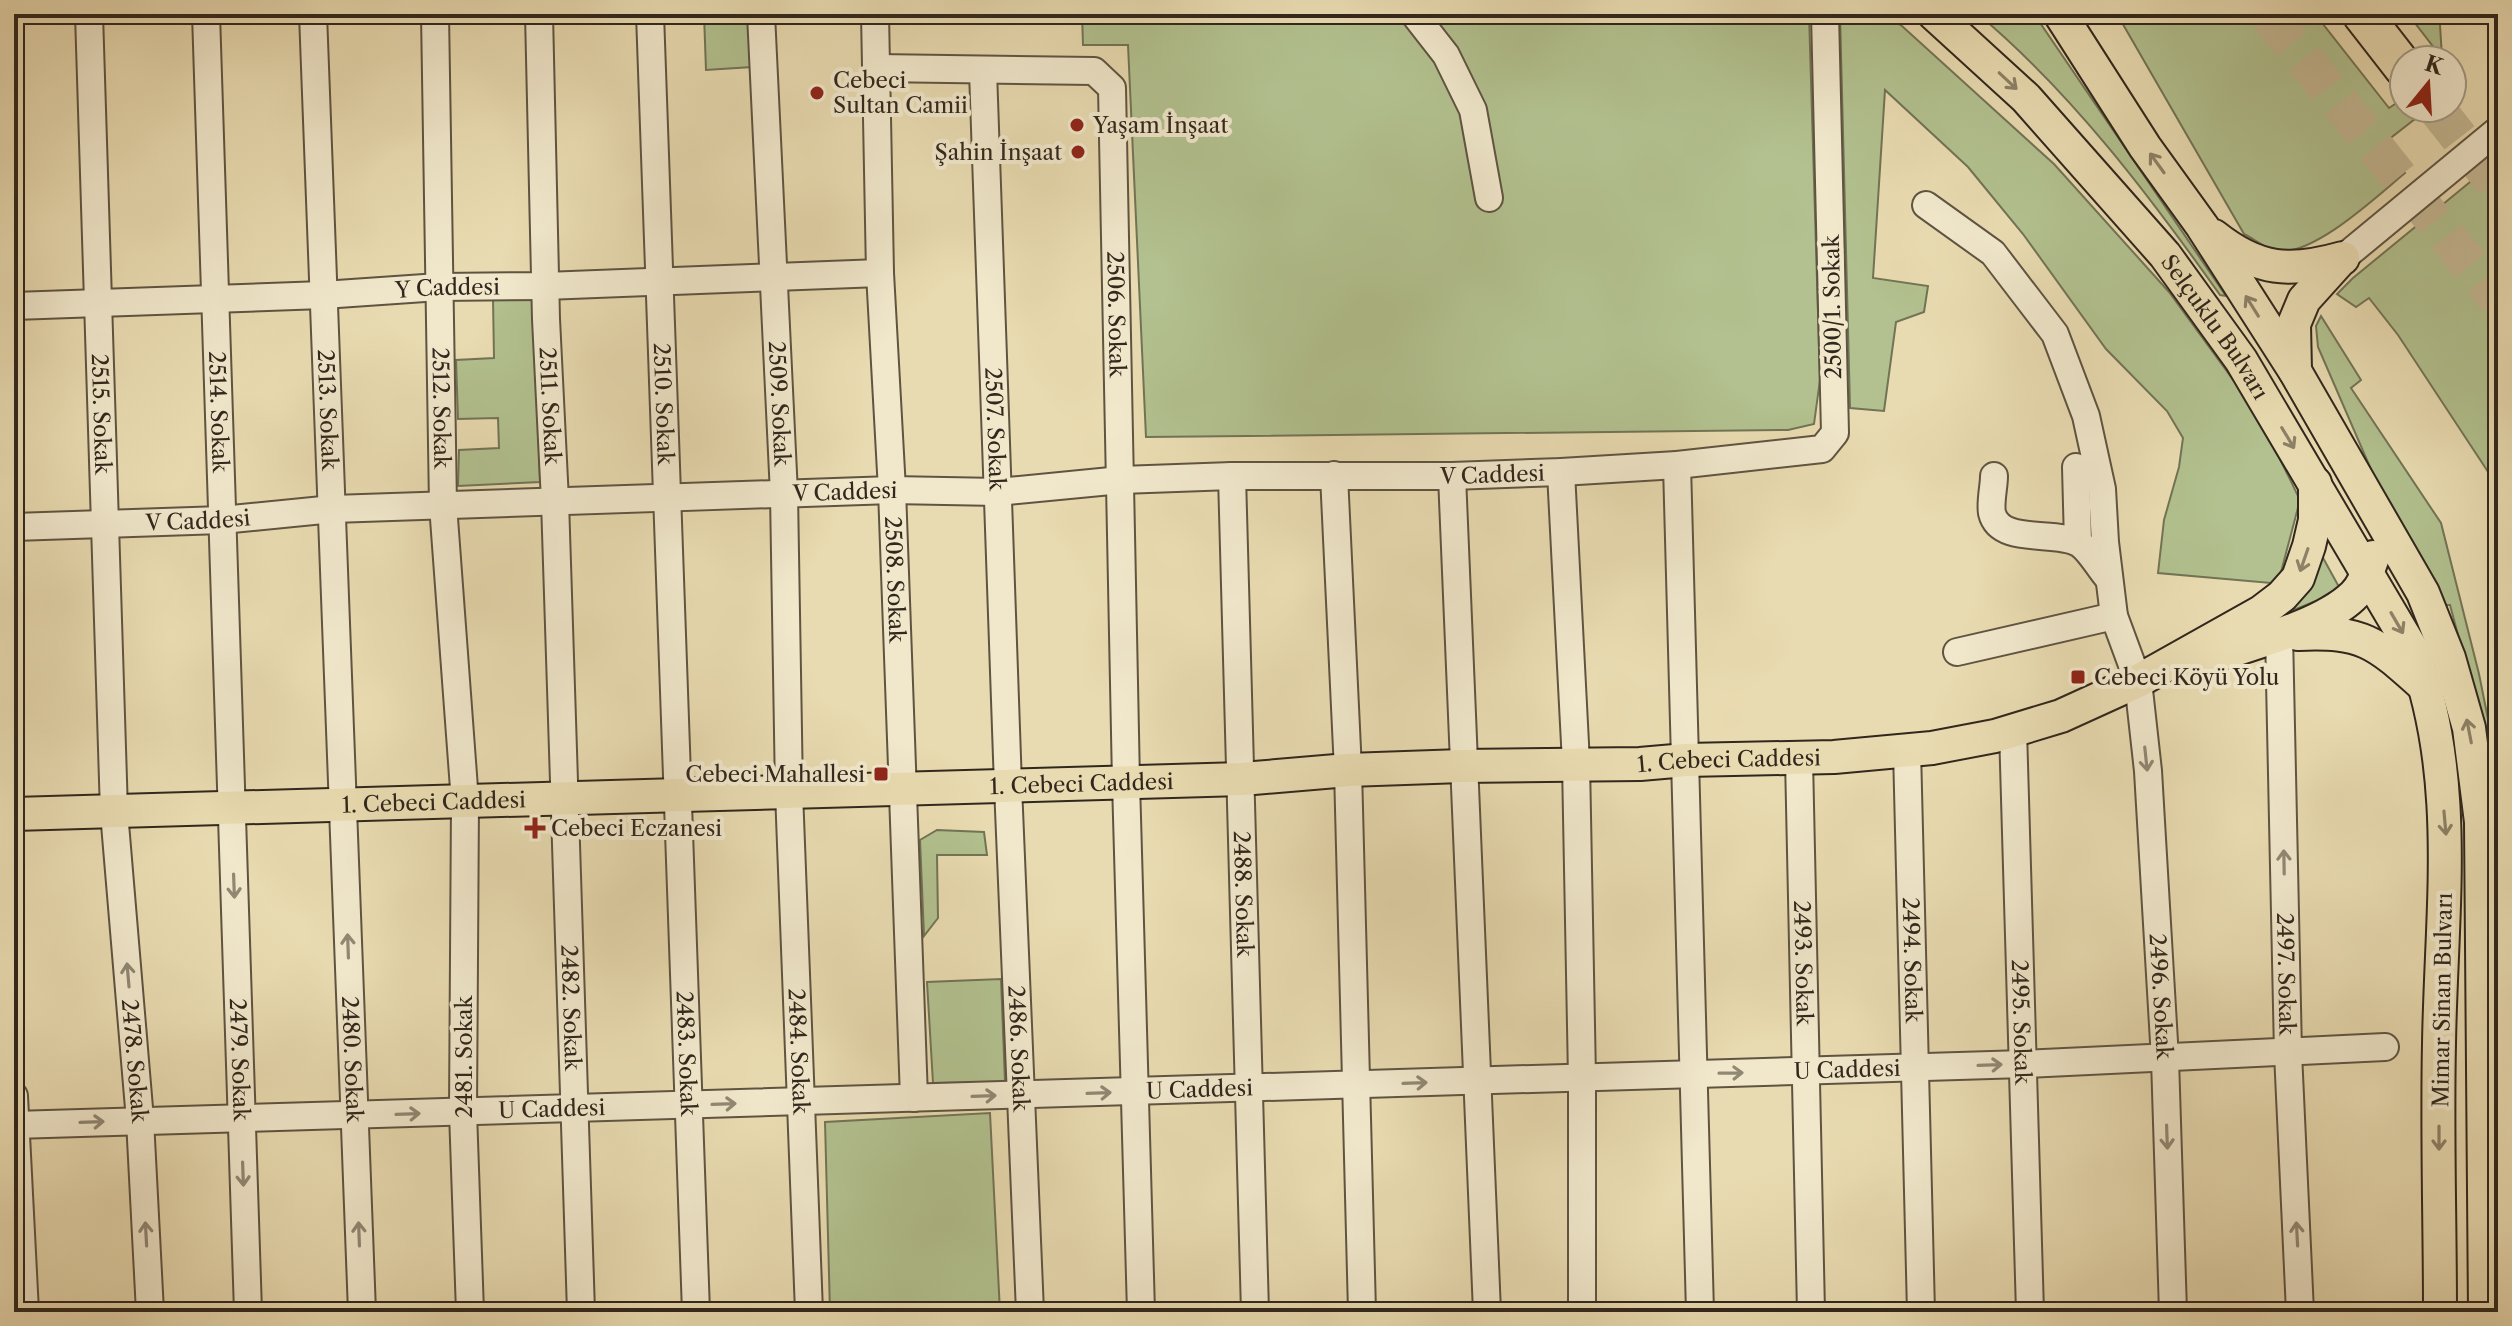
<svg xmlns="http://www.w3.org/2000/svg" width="2512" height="1326" viewBox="0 0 2512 1326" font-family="'Libre Caslon Text',serif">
<rect width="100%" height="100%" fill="#e9dbb1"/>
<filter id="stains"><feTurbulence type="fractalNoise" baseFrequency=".0025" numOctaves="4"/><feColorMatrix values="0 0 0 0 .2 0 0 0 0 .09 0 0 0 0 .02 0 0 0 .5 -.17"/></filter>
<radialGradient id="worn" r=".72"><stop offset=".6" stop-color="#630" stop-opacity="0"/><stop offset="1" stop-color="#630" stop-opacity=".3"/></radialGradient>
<path fill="#b2c18f" stroke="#727456" stroke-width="2" d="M704,14H749L752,67L706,70Z
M1082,14H1809L1820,380L1814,424L1788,430L1146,437L1128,45H1083Z
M1840,14H1881L1902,26L2054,164L2169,292L2258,414L2300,500L2281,572L2271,583L2158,573L2164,520L2179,467L2183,438L2167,411L2106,349L2023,234L1968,167L1885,90L1873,278L1928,286L1924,312L1896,322L1884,411L1850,408Z
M1978,14H2034L2226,296L2220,295C2149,195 2072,93 1978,14Z
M2117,14H2315L2389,108L2404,98V108H2429L2383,144L2405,173C2377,196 2314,256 2277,251C2267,250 2253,238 2244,234Z
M2408,14H2445L2440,25L2442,58Z
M2498,159V487L2398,335L2369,298L2356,307L2337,294L2353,278Z
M534,298L540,482L458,486L459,450L499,448L498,418L458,419L456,360L494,358L493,299Z
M2321,316L2361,380L2351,388L2441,523L2479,674L2493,744L2498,789V1248L2480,717L2450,605H2445L2446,616L2373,474L2318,347L2316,326Z
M2322,556L2339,587L2316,601L2279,616Z
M937,830L984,832L987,855H937L938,918L924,936L920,840Z
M1001,979L1005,1082L933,1083L927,982Z
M990,1113L1000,1312H830L825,1122Z"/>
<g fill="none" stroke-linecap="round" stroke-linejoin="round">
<path stroke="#c4b793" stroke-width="38" stroke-dasharray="38 19" stroke-linecap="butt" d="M2268,14L2498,300
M2436,108L2498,187"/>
<g stroke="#5f5442" stroke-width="30">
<g id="minor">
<path id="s1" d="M89,14L114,812L140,1120L150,1312"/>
<path id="s2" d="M206,14L248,1312"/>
<path id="s3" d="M313,14L362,1312"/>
<path id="s4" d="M435,14L443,505L465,802L463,1112L470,1312"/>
<path id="s5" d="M539,14L546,319L555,501L581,1312"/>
<path id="s6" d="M650,14L696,1312"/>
<path id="s7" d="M761,14L784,494L789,792L809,1312"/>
<path id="s8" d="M875,14L880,273L892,490L914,1098"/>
<path d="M1414,14L1446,55L1473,110L1489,198"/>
<path id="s9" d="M877,68L1094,71L1112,88L1126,782L1141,1312"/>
<path id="s10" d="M983,71L1008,786L1030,1312"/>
<path id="s11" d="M1926,205L1993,253L2055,334L2086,416L2102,489L2105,542L2114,616L2138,681L2148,771L2165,1059L2173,1312"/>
<path d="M2343,258L2498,130"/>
<path id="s12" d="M14,306L323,295L439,287L545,286L880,273"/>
<path d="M1677,465L1700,1312"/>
<path d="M2076,467L2078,542"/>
<path d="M1561,472L1576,763L1582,1078V1312"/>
<path d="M1334,475L1348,770L1362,1312"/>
<path id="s13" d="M1232,476L1255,1312"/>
<path d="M1452,476C1462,755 1477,1033 1487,1312"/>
<path d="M1994,476C1994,487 1990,502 1992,513C2000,546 2058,529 2080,544C2091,552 2099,568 2108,578"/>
<path id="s14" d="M14,527L222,520L333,509L892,490L998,492L1121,480L1232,476H1452L1561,472L1677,465L1822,449L1835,433L1825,14"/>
<path id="s15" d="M2279,634L2288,1053L2300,1312"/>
<path d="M1957,652L2114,616"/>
<path id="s16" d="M2013,730L2030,1312"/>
<path id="s17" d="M1907,750L1921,1312"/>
<path id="s18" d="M1799,759L1811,1312"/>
<path d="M14,1096L25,1312"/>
<path id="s19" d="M14,1125L2024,1064L2385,1047"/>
</g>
</g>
<g stroke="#31271d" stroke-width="36">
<g id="major">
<path id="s20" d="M1934,14L2026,98L2165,255L2241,360L2413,651C2461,778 2441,911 2439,1044C2437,1133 2440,1223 2440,1312"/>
<path d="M2060,14L2145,147L2202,226L2295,371L2423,593L2449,658L2469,728L2481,822L2485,1312"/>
<path d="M2214,236C2258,271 2290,273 2343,258"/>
<path d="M2295,371L2294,324L2304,300L2341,259"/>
<path d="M2298,634C2363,631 2375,642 2423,685"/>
<path d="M2209,658C2250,644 2322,626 2353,596C2364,586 2368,571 2373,557"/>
<path id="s21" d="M14,814L1242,779L1348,770L1462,766L1640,764L1686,760L1834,757L1932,748L1995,736L2061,716L2138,681L2261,612L2282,596L2298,578L2309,546L2315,520V483"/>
</g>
</g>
<g stroke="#31271d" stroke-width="42">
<path id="highway" d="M2362,14L2404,68"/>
</g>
<use href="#minor" stroke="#f1e8cc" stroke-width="26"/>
<use href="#major" stroke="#e9dbb1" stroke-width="32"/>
<use href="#highway" stroke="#e9dbb1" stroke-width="38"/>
</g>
<defs><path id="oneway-shaft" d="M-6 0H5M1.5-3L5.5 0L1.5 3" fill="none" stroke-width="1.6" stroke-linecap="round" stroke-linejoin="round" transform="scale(2)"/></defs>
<g stroke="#8d8167">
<use href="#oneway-shaft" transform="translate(2008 81) rotate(43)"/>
<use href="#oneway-shaft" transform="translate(2157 163) rotate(-126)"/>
<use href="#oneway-shaft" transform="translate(2252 306) rotate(-122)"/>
<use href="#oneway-shaft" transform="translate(2288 438) rotate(59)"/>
<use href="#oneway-shaft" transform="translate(2304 560) rotate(109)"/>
<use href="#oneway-shaft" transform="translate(2397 623) rotate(60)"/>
<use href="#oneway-shaft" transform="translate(2469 731) rotate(-101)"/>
<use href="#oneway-shaft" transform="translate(2445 823) rotate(85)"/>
<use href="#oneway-shaft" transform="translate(2439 1138) rotate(90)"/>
</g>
<g stroke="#918874">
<use href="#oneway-shaft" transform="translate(2146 759) rotate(84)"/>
<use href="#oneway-shaft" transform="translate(2284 862) rotate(-91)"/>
<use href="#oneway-shaft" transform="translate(234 886) rotate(88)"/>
<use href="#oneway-shaft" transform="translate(348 946) rotate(-92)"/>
<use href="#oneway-shaft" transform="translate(128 975) rotate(-95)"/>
<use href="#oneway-shaft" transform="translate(1990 1065) rotate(-2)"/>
<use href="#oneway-shaft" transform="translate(1731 1073) rotate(-1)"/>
<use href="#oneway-shaft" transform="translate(1415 1083) rotate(-2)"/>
<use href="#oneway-shaft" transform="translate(1099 1093) rotate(-2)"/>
<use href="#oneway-shaft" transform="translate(984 1096) rotate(-2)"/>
<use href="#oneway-shaft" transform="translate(724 1104) rotate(-2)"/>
<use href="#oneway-shaft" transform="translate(408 1114) rotate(-2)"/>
<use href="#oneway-shaft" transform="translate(92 1122) rotate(-2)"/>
<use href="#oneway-shaft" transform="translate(2167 1137) rotate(88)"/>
<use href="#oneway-shaft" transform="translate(243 1174) rotate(88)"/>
<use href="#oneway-shaft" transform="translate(146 1234) rotate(-93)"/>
<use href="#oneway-shaft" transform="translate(359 1234) rotate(-92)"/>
<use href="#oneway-shaft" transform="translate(2297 1234) rotate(-93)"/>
</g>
<g fill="#8f2418" stroke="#f1e8cc" stroke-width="3">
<circle cx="817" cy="93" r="8"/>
<circle cx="1077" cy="125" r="8"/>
<circle cx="1078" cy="152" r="8"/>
<rect x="2070" y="669" width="16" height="16" rx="4"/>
<rect x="873" y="766" width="16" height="16" rx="4"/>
<path d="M531 816h8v8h8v8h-8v8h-8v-8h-8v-8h8z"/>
</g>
<g text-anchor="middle" stroke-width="8" stroke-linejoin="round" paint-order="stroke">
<g font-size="22" fill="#31271d" stroke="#f1e8cc" text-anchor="start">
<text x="833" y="88">Cebeci<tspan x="833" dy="25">Sultan Camii</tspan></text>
<text x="1093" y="133">Yaşam İnşaat</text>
<text x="1062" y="160" text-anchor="end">Şahin İnşaat</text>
<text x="2094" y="685">Cebeci Köyü Yolu</text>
<text x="865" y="782" text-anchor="end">Cebeci Mahallesi</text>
<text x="551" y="836">Cebeci Eczanesi</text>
</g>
<g font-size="22" fill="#31271d" stroke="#f1e8cc">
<text dy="8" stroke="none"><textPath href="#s12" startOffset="434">Y Caddesi</textPath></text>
<text transform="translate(1832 307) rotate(-91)" y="8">2500/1. Sokak</text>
<text dy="8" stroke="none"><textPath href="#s9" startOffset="468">2506. Sokak</textPath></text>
<text dy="8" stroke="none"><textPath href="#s20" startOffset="422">Selçuklu Bulvarı</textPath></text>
<text dy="8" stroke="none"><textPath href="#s7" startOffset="390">2509. Sokak</textPath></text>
<text dy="8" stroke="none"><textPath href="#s6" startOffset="390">2510. Sokak</textPath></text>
<text dy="8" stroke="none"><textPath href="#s5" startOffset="392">2511. Sokak</textPath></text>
<text dy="8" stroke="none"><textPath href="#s4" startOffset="394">2512. Sokak</textPath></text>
<text dy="8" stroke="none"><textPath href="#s3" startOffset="396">2513. Sokak</textPath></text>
<text dy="8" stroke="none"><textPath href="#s2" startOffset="398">2514. Sokak</textPath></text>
<text dy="8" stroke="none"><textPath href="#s1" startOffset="400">2515. Sokak</textPath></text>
<text dy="8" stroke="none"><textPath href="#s10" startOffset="358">2507. Sokak</textPath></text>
<text dy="8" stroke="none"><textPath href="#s14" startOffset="1480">V Caddesi</textPath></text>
<text dy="8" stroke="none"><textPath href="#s14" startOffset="832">V Caddesi</textPath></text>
<text dy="8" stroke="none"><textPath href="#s14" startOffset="184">V Caddesi</textPath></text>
<text dy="8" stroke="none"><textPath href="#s8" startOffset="566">2508. Sokak</textPath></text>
<text dy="8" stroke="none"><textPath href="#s21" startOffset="1716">1. Cebeci Caddesi</textPath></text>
<text dy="8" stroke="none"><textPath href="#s21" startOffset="1068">1. Cebeci Caddesi</textPath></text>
<text dy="8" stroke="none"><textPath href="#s21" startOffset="420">1. Cebeci Caddesi</textPath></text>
<text dy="8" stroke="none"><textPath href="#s13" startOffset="418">2488. Sokak</textPath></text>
<text dy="8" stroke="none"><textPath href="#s17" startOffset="210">2494. Sokak</textPath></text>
<text dy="8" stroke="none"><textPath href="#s18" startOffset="204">2493. Sokak</textPath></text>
<text dy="8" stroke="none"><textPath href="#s15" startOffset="340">2497. Sokak</textPath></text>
<text dy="8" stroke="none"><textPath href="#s11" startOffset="860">2496. Sokak</textPath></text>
<text transform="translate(2442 1000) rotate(-89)" y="8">Mimar Sinan Bulvarı</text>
<text dy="8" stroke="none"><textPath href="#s5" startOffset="994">2482. Sokak</textPath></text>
<text dy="8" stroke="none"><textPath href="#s16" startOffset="292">2495. Sokak</textPath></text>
<text dy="8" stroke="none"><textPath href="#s10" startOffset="978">2486. Sokak</textPath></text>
<text dy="8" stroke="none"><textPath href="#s7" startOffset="1038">2484. Sokak</textPath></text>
<text dy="8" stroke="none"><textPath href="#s6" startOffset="1040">2483. Sokak</textPath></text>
<text transform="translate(464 1057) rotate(-90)" y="8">2481. Sokak</text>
<text dy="8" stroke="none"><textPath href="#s3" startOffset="1046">2480. Sokak</textPath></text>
<text dy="8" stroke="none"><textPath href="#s2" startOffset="1046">2479. Sokak</textPath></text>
<text dy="8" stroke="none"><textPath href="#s1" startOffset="1048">2478. Sokak</textPath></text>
<text dy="8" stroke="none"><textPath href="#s19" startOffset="1834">U Caddesi</textPath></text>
<text dy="8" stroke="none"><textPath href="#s19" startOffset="1186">U Caddesi</textPath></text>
<text dy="8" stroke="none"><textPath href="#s19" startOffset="538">U Caddesi</textPath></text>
</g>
</g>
<rect width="2512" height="1326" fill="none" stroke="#e9dbb1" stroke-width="48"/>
<rect x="16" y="16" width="2480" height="1294" fill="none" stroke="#31271d" stroke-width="4"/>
<rect x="24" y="24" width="2464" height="1278" fill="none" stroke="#31271d" stroke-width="2"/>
<g transform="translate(2428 84) rotate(18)"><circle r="38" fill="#f1e8cc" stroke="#a49b86" stroke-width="2"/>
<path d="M0-6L14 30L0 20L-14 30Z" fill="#8f2418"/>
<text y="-12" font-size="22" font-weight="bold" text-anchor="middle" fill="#31271d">K</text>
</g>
<rect width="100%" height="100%" filter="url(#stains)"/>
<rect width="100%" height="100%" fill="url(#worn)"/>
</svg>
